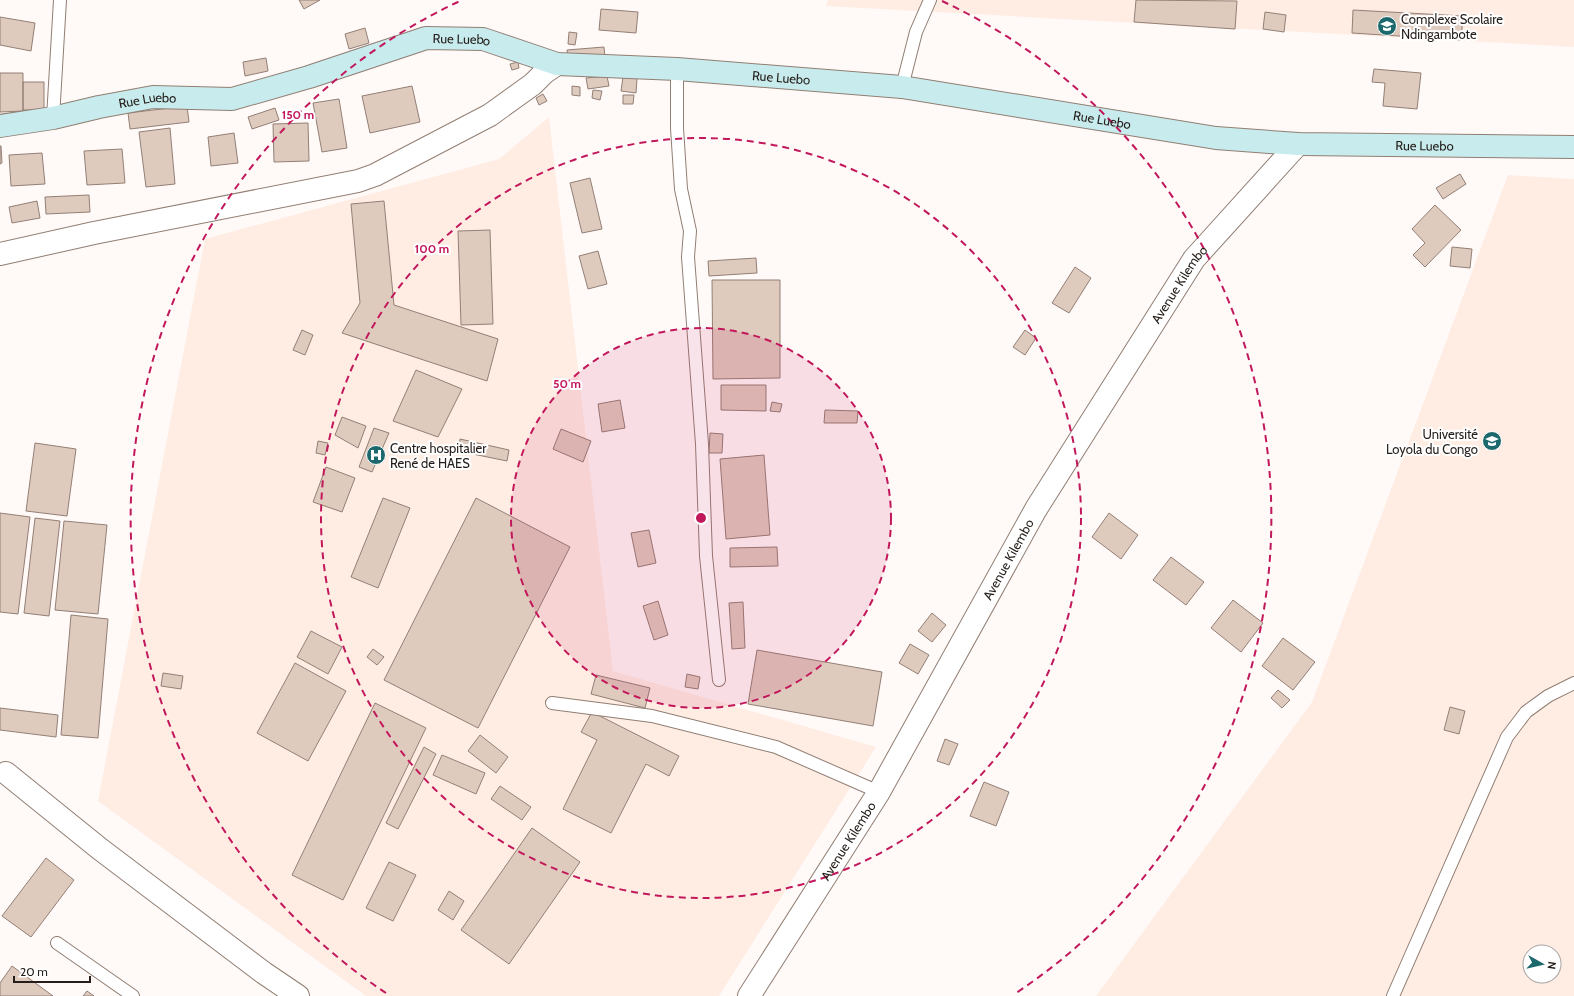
<svg xmlns="http://www.w3.org/2000/svg" width="1574" height="996" viewBox="0 0 1574 996" font-family="Cabin,sans-serif">
<rect width="100%" height="100%" fill="#fffaf8"/>
<path fill="#ffede4" fill-rule="evenodd" d="M828,0H1574V47L826,6Z
M549,117L613,671L876,747L719,996H366L98,801L205,239L499,159Z
M1508,175L1574,179V996H1096L1312,702ZM1530,952H1554V976H1530Z"/>
<path fill="#dfcabe" stroke="#937f75" d="M299,0H320L304,9Z
M1136,0L1237,1L1235,29L1134,22Z
M601,9L638,12L636,33L599,30Z
M1353,10L1463,16L1461,40L1352,33Z
M1265,12L1286,15L1284,32L1263,29Z
M0,17L35,23L31,51L0,45Z
M365,28L369,43L349,49L345,34Z
M569,32L577,33L575,45L568,44Z
M604,47L605,58L568,61L567,50Z
M266,58L268,71L245,76L243,62Z
M518,62L519,68L512,70L510,64Z
M1374,69L1421,73L1417,109L1383,106L1385,83L1372,82Z
M0,73H23V111L0,112Z
M607,76L609,86L588,89L586,78Z
M623,77L637,78L636,93L621,91Z
M23,82H44V110H23Z
M412,86L420,122L370,133L362,96Z
M572,86L580,87V96L572,95Z
M593,90L602,91L600,100L592,98Z
M543,94L547,101L539,105L536,98Z
M623,95H634L633,104H623Z
M339,99L347,148L322,152L313,103Z
M187,106L189,122L130,129L128,113Z
M275,108L279,120L252,129L248,117Z
M308,123L309,161L274,162L273,124Z
M170,128L175,184L146,187L139,132Z
M234,133L238,163L211,166L208,137Z
M0,146H1L2,163L0,164Z
M122,149L125,183L87,185L84,151Z
M42,153L45,184L11,186L9,155Z
M1460,174L1466,184L1443,199L1436,188Z
M590,178L602,229L582,233L570,183Z
M89,195L90,212L46,214L45,197Z
M37,201L40,218L12,223L9,207Z
M384,201L394,305L498,339L487,381L342,333L360,303L351,204Z
M1435,205L1461,230L1425,267L1413,255L1425,243L1412,229Z
M490,230L493,324L461,325L458,231Z
M1452,247L1472,249L1470,268L1450,266Z
M598,251L607,284L588,289L579,256Z
M756,258L757,273L709,276L708,261Z
M1075,267L1091,278L1069,313L1052,303Z
M712,280H780V378L713,379Z
M302,330L313,335L305,355L293,350Z
M1025,330L1036,338L1025,355L1013,347Z
M416,370L462,389L438,437L393,421Z
M721,385H766V411L721,410Z
M620,400L625,428L602,432L598,404Z
M772,402L782,404L780,412L770,411Z
M825,410L858,411L857,423H824Z
M342,417L366,426L358,448L335,435Z
M374,428L389,433L372,472L359,467Z
M561,429L591,441L583,462L553,449Z
M710,433L723,434L722,453H709Z
M460,439L509,450L507,461L458,451Z
M318,441L328,443L325,455L316,453Z
M35,443L76,449L67,516L26,511Z
M764,455L770,535L726,539L720,459Z
M326,467L355,478L342,512L313,502Z
M383,498L410,508L378,588L351,577Z
M476,498L570,547L478,728L384,680Z
M0,513L30,517L18,614L0,612Z
M1109,513L1138,535L1121,559L1092,537Z
M35,518L60,521L49,616L24,613Z
M64,521L107,525L98,614L55,610Z
M649,530L656,563L638,567L631,533Z
M777,547L778,566L730,567V548Z
M1171,557L1204,582L1186,605L1153,580Z
M1233,600L1263,623L1241,652L1211,628Z
M658,601L668,635L654,640L643,606Z
M743,602L745,648L732,649L729,603Z
M932,613L946,625L932,642L918,631Z
M71,615L108,619L98,738L61,735Z
M311,631L342,647L328,674L297,657Z
M1283,638L1315,662L1293,690L1262,666Z
M910,644L929,655L918,674L899,663Z
M373,649L384,657L377,665L367,657Z
M757,650L882,672L873,726L748,704Z
M295,663L346,691L308,761L257,733Z
M163,673L183,676L181,689L161,686Z
M687,674L700,677L698,689L685,687Z
M596,675L650,688L645,708L591,694Z
M1278,690L1290,700L1282,708L1271,698Z
M375,703L426,728L343,900L292,875Z
M1450,707L1465,711L1459,734L1444,730Z
M0,708L58,715L56,737L0,730Z
M592,712L679,756L669,776L646,764L611,833L563,809L597,740L581,732Z
M480,735L508,757L496,773L468,751Z
M945,739L958,744L949,765L937,761Z
M424,747L436,754L398,829L386,823Z
M442,755L485,773L476,794L433,775Z
M984,782L1009,792L996,826L970,816Z
M500,786L531,807L522,820L491,799Z
M532,828L580,862L509,964L461,930Z
M46,858L74,880L31,937L2,916Z
M389,862L416,875L393,921L366,908Z
M449,891L464,901L453,920L438,910Z
M12,966L53,996H0V983Z
M87,991L94,996H83Z"/>
<g fill="none" stroke-linecap="round" stroke-linejoin="round">
<g stroke="#917e73" stroke-width="14">
<path id="lane" d="M677,69V128L681,189L690,231L688,257L702,444L706,556L719,680
M902,87L916,32L930,0
M53,118L60,0
M552,703L652,716L776,747L879,792
M57,943L133,996
M1393,996L1507,737L1526,712L1548,696L1574,683"/>
</g>
<g stroke="#917e73" stroke-width="24">
<g id="street">
<path d="M0,254L94,233L358,181L375,175L490,115L533,84L544,73L557,64"/>
<path d="M6,773L100,849L264,973L298,996"/>
<path id="s1" d="M749,996L879,792L1036,509L1194,259L1298,144"/>
</g>
</g>
<g stroke="#917e73" stroke-width="24">
<g id="secondary">
<path id="s2" d="M0,126L53,118L99,107L153,97L232,99L309,77L426,38L483,39L557,64L677,69L902,87L1216,138L1298,144L1574,147"/>
</g>
</g>
<use href="#lane" stroke="#fff" stroke-width="12"/>
<use href="#street" stroke="#fff" stroke-width="22"/>
<use href="#secondary" stroke="#c8ebed" stroke-width="22"/>
</g>
<circle cx="701" cy="518" r="190" fill="#c2185b" fill-opacity=".12"/>
<g fill="none" stroke="#c2185b" stroke-width="2" stroke-dasharray="7 5">
<circle cx="701" cy="518" r="190"/>
<circle cx="701" cy="518" r="380"/>
<path d="M386 993A570 570 0 0 1 460 1M942 1A570 570 0 0 1 1016 993"/>
</g>
<defs>
<g id="school-disc" transform="scale(1)"><circle r="9.5" fill="#1b686d" stroke="#fff"/><path d="M0-5L7-2L0 1L-7-2ZM-4 1L0 2.5L4 1V4Q0 6-4 4Z" fill="#fff"/></g>
<g id="university-disc" transform="scale(1)"><circle r="9.5" fill="#1b686d" stroke="#fff"/><path d="M0-5L7-2L0 1L-7-2ZM-4 1L0 2.5L4 1V4Q0 6-4 4Z" fill="#fff"/></g>
<g id="hospital-disc" transform="scale(1)"><circle r="9.5" fill="#1b686d" stroke="#fff"/><path d="M-5-5h3v3.5h4V-5h3V5h-3V1.5h-4V5h-3Z" fill="#fff"/></g>
</defs>
<g fill-rule="evenodd">
<use href="#school-disc" x="1387" y="26"/>
<use href="#university-disc" x="1492" y="441"/>
<use href="#hospital-disc" x="376" y="455"/>
</g>
<g text-anchor="middle" stroke-width="4" stroke-linejoin="round" paint-order="stroke">
<g font-size="13" fill="#241d19" stroke="#fff" text-anchor="start">
<text x="1401" y="24">Complexe Scolaire<tspan x="1401" dy="15">Ndingambote</tspan></text>
<text x="1478" y="439" text-anchor="end">Université<tspan x="1478" dy="15">Loyola du Congo</tspan></text>
<text x="390" y="453">Centre hospitalier<tspan x="390" dy="15">René de HAES</tspan></text>
</g>
<g font-size="13" fill="#241d19" stroke="#fff">
<text dy="5" stroke="none"><textPath href="#s2" startOffset="474">Rue Luebo</textPath></text>
<text dy="5" stroke="none"><textPath href="#s2" startOffset="798">Rue Luebo</textPath></text>
<text dy="5" stroke="none"><textPath href="#s2" startOffset="150">Rue Luebo</textPath></text>
<text dy="5" stroke="none"><textPath href="#s2" startOffset="1122">Rue Luebo</textPath></text>
<text dy="5" stroke="none"><textPath href="#s2" startOffset="1446">Rue Luebo</textPath></text>
<text dy="5" stroke="none"><textPath href="#s1" startOffset="832">Avenue Kilembo</textPath></text>
<text dy="5" stroke="none"><textPath href="#s1" startOffset="508">Avenue Kilembo</textPath></text>
<text dy="5" stroke="none"><textPath href="#s1" startOffset="184">Avenue Kilembo</textPath></text>
</g>
</g>
<circle cx="701" cy="518" r="6" fill="#c2185b" stroke="#fff" stroke-width="2"/>
<g font-size="12" text-anchor="middle" font-weight="bold" fill="#c2185b" stroke="#fff" stroke-width="4" stroke-linejoin="round" paint-order="stroke">
<text x="298" y="119">150 m</text>
<text x="432" y="253">100 m</text>
<text x="567" y="388">50 m</text>
</g>
<g transform="translate(1542 964) rotate(98)"><circle r="19" fill="#ffffff" stroke="#a7a5a3"/>
<path d="M0-3L7 15L0 10L-7 15Z" fill="#1b686d"/>
<text y="-6" font-size="11" font-weight="bold" text-anchor="middle" fill="#241d19">N</text>
</g>
<path d="M14 976v6h76v-6" fill="none" stroke="#241d19" stroke-width="2"/>
<text x="20" y="976" font-size="12" fill="#241d19" stroke="#ffffff" stroke-width="3" paint-order="stroke">20 m</text>
</svg>
